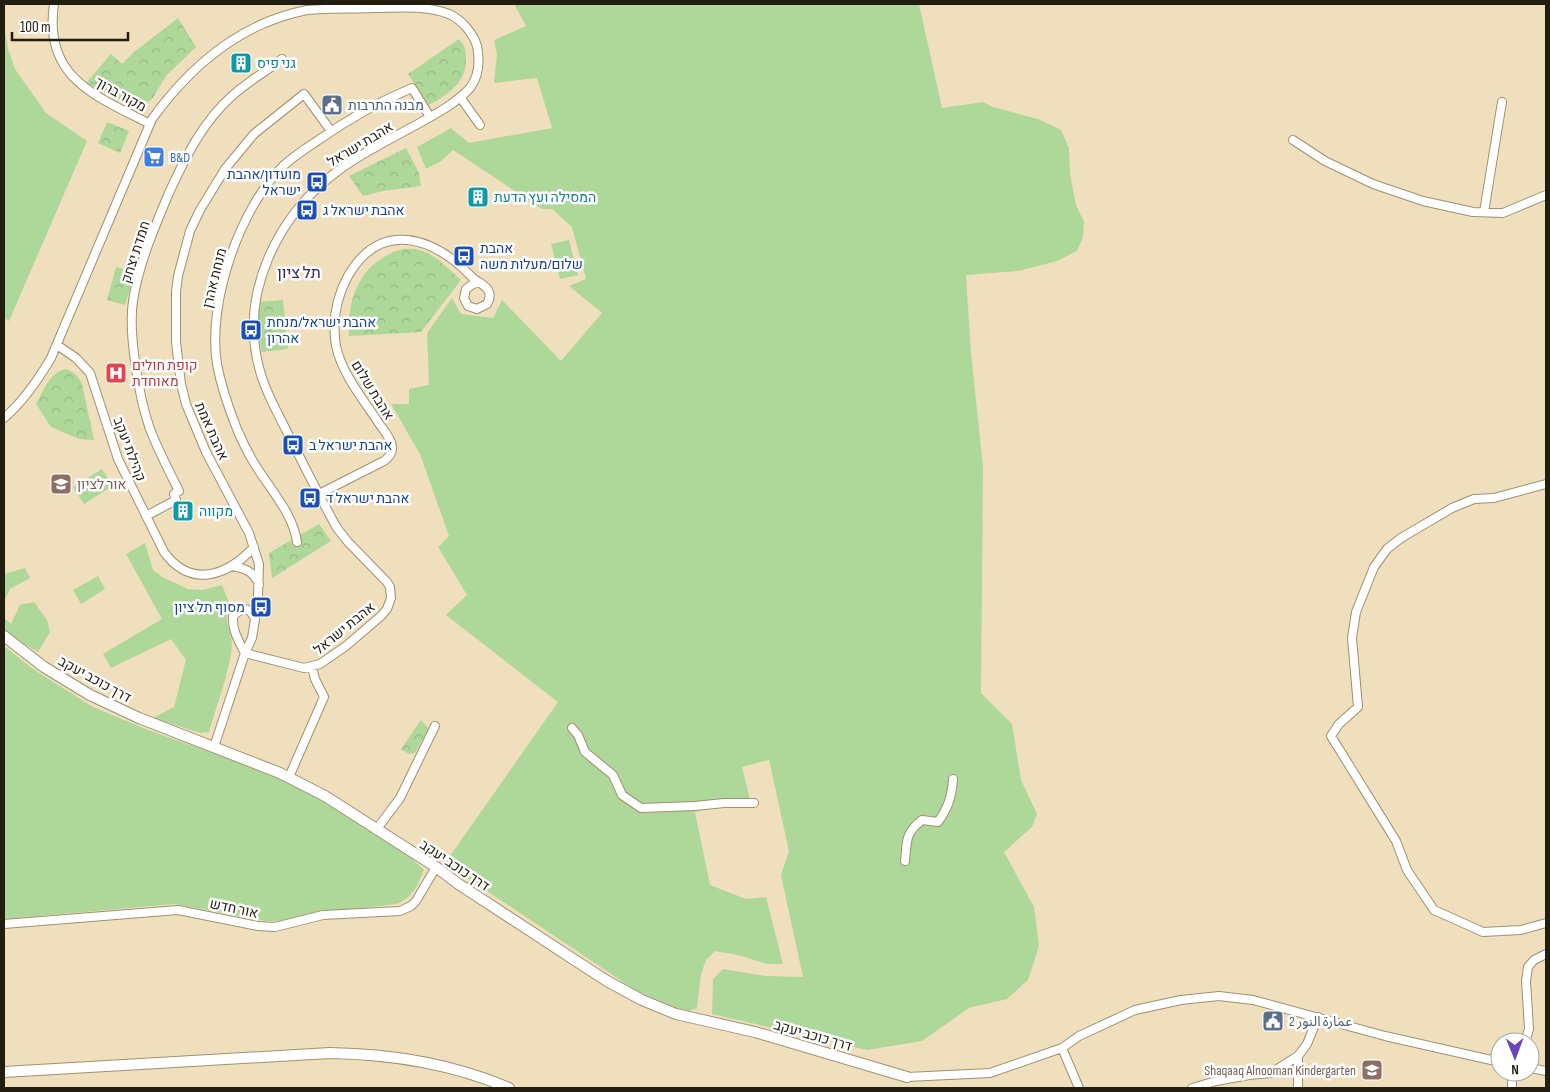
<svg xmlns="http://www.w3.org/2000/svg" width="1550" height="1092" viewBox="0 0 1550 1092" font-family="'Sofia Sans Condensed','Noto Sans Arabic',Heebo,sans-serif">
<defs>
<pattern id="park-crowns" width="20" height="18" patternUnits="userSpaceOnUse" patternTransform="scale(1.25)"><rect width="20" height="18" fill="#aed79a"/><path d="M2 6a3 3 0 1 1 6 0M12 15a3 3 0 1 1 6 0" fill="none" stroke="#95b884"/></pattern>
</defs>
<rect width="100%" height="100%" fill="#f0dfbc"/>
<path fill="#aed79a" d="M514,4H919L942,108L983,102L993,107L1038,119L1061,130L1069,148L1070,174L1076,205L1084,222L1083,237L1077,251L1057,261L1018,271L966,275L971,353L983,467L981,693L1012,724L1021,780L1037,814L1032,827L1004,852L1034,907L1039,946L1028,980L1007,999L969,1008L922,1041L867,1050L712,1014L713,979L723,969L766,976L803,977L781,875L789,851L769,760L742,767L750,799L695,812L710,885L746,899L766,897L783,964H767L738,955L715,951L706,960L701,974L697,1008L686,1012L635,990L445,863L558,702L446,615L467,595L438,547L449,536L420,454L391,404H409V389L429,385L427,333L452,298L461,314L493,318L502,300L561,361L602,313L569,286L586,279L572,227L552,209H542L453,150L441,161L426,169L417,147L451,128L469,143L552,128L537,78L494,83L497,54L494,40L526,26Z
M4,25L8,49L15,69L46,113L87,141L9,321L4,318Z
M569,240L578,275L560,279L551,244Z
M102,469L113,486L84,504L73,487Z
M145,543L153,570L162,577L188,589L203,590L222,585L231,607C221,617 232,632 232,644C231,668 216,707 209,732L200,733L153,718L174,707L186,660L171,639L111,668L103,654L162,619L126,554Z
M25,568L30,578L10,589L4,602V574Z
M98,576L105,589L81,604L73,590Z
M34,602L47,620L50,632L38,652L14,638L4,630V618L11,624L20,605Z
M4,646L33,669L93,707L148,730L261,770L294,784L365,827L408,855L424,870C417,886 414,897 396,904L323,913L294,920L282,921H266L175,904L4,919Z"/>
<path fill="url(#park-crowns)" d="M178,18L196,47L166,76L152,99L144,105L139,106L117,98L86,83L111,54L122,64L133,53Z
M459,39C464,45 466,49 466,57C467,82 449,94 429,105L408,74Z
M107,122L129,131L120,153L98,143Z
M406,148L419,173L421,186L383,191L363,196L349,176Z
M403,249C408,249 414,248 419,250C435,254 449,269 461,280L421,332L349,336C347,296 361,261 403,249Z
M116,267L135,272L125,305L107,300Z
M283,300L288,349L261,352L257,302Z
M66,369C75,372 78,376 82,384L94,440L79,439L51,427L36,404C44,390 49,373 66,369Z
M319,524L331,541L272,578L269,553Z
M421,720L428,728L427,731L415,753L409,754L401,749Z"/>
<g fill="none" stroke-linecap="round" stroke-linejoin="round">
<g stroke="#a09070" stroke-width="10">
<path id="street" d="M54,4C43,78 96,96 150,124
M460,97L480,125
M1293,140L1325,161L1373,184L1423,201L1473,212L1503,213L1546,195
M1484,212L1502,102
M57,345L76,358L90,373L118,459L164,552C191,589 227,576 254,547
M4,418C24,401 38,380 51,358L152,119C191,65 240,23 307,10C329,8 352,9 374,8C398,8 426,5 449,14C462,20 473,33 477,46C480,61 479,76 470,88C457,102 441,111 425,120C397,136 364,151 339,170C277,215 238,295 260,371C266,394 279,415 289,436C305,467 320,498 337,528L348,542L387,582L390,587L391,598L387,609L381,616L346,646L320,664L304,668L245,653C238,640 232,630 233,616C243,607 249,606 255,619
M1546,484L1494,498L1474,499L1452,508L1401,538L1387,549L1374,567L1356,612L1352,638L1358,707L1339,724L1331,736L1396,841L1407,870L1434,910L1483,932L1521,930L1546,923
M319,494L384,461C388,458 392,454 392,449C393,440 383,430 378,422C363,399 342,374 336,346C332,322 336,298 348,276C381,219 433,237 471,276C476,282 485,284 488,290C491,295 490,299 487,304L477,309L468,306L464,298L466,289L473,284L477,283
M146,516L176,500L174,494L179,491C169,471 158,450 150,429C139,398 128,333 133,301C138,266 155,226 169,193C185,158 203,121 233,95C248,82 266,71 282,59
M297,542C293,513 269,488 254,463C248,453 242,441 237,429C229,409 221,386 217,364C207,304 239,209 283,166C294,156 305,149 317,141C347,120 378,102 412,88L430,117
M231,566C245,568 253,571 259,584
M572,728L578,735L585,752L613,775L622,795L641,808L695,806L724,803H754
M214,747L245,653L252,638L255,619L258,597L259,564L249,533L206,452L186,404L181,384L176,342V292L178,276L190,231L200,210L225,169L254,134L304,94L331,131
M289,777L324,697L315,679L312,667
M376,830L400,798L435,726
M905,861C907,841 905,833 922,820L938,822C948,808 952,796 953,779
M4,924L178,910L258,926L275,927L323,915L400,911L411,906L416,901L436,867
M1525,1042L1529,1029L1526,981L1528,967L1534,960L1546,954
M1062,1048L1079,1088
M1530,1068L1546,1071
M1512,1072V1088
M907,1077L990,1073L1062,1048L1079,1036L1135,1010L1181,1000L1219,996L1253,1000L1385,1036L1500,1062
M1192,1088L1216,1081L1249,1075L1271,1073L1298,1056
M1298,1088V1056L1307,1044L1318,1017"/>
</g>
<g stroke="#a09070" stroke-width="12">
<path id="secondary" d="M4,636L44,667L90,695L139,718L280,773L325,796L436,867L457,883L570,957L607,981L642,1000L676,1014L755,1032L907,1077
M4,1072L330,1053C391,1054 453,1064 509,1088"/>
</g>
<use href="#street" stroke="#fff" stroke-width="8"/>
<use href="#secondary" stroke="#fff" stroke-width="10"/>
</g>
<defs>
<g id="building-square" transform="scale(1.125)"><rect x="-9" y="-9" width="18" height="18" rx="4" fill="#0f9aa8" stroke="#fff"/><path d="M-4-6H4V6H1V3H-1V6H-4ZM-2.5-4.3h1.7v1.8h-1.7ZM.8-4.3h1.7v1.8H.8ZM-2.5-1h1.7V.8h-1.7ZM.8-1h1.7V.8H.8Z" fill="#fff"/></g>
<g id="civic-square" transform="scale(1.125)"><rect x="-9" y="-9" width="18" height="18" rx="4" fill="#5c6f8a" stroke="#fff"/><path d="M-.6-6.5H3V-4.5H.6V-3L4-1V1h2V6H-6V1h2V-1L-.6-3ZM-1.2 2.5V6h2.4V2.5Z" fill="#fff"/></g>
<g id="supermarket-square" transform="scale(1.125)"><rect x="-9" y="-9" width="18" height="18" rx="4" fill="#3f7fe0" stroke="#fff"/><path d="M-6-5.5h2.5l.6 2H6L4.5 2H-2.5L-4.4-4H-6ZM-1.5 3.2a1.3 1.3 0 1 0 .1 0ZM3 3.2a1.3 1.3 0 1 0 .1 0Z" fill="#fff"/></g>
<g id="bus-square" transform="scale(1.125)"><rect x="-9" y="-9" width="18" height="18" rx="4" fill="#1a4fb4" stroke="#fff"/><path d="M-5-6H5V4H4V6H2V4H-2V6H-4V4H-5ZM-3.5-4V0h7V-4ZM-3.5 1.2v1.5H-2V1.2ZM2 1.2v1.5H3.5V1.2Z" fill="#fff"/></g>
<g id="hospital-square" transform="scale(1.125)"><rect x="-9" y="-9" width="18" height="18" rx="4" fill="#e0444e" stroke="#fff"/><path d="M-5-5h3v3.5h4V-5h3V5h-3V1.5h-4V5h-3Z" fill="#fff"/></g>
<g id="school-square" transform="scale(1.125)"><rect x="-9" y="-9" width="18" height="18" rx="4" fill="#8d6e63" stroke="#fff"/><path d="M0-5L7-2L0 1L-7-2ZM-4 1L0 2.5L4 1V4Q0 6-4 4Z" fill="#fff"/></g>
</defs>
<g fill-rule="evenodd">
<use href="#building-square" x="241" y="63"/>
<use href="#civic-square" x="332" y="105"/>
<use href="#supermarket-square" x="154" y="157"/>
<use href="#bus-square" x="317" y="182"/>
<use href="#building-square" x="478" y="197"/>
<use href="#bus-square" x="307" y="210"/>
<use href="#bus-square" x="464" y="256"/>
<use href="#bus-square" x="251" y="330"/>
<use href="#hospital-square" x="116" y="373"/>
<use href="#bus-square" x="293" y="445"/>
<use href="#school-square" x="61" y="484"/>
<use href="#bus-square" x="310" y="498"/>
<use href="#building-square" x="183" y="511"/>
<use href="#bus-square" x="261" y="607"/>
<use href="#civic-square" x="1273" y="1021"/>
<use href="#school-square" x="1372" y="1070"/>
</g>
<g text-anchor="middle" stroke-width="5" stroke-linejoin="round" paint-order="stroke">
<g font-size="14" fill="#0d838f" stroke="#fff" text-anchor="start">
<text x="257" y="68">גני פיס</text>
<text x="494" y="202">המסילה ועץ הדעת</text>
<text x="199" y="516">מקווה</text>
</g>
<g font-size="14" fill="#231d10" stroke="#fff">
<text transform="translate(121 94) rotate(29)" y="5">מקור ברוך</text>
<text transform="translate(360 144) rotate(-31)" y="5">אהבת ישראל</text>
<text transform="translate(135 252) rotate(-72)" y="5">חמדת יצחק</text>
<text transform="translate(214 278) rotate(-76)" y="5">מנחת אהרן</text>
<text transform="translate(373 390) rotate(58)" y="5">אהבת שלום</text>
<text transform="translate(212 431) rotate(66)" y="5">אהבת אמת</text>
<text transform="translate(130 449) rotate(69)" y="5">קהילת יעקב</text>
<text transform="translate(344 628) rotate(-39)" y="5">אהבת ישראל</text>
<text transform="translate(95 679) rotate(29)" y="5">דרך כוכב יעקב</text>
<text transform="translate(455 865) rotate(34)" y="5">דרך כוכב יעקב</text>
<text transform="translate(234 908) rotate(12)" y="5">אור חדש</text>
<text transform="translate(813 1035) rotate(16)" y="5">דרך כוכב יעקב</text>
</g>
<g font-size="14" fill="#4e5e75" stroke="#fff" text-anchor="start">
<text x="348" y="110">מבנה התרבות</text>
<text x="1289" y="1026">عمارة النور 2</text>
</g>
<g font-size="14" fill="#366cbe" stroke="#fff" text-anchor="start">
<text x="170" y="162">B&amp;D</text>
</g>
<g font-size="14" fill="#164399" stroke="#fff" text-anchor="start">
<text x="301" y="179" text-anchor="end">מועדון/אהבת<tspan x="301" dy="16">ישראל</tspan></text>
<text x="323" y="215">אהבת ישראל ג</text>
<text x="480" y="253">אהבת<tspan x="480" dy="16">שלום/מעלות משה</tspan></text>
<text x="267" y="327">אהבת ישראל/מנחת<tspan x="267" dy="16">אהרון</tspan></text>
<text x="309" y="450">אהבת ישראל ב</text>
<text x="326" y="503">אהבת ישראל ד</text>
<text x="245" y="612" text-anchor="end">מסוף תל ציון</text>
</g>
<g font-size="14" fill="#be3a42" stroke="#fff" text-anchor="start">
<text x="132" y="370">קופת חולים<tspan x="132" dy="16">מאוחדת</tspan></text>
</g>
<g font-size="14" fill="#785e54" stroke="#fff" text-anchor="start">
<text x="77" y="489">אור לציון</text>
<text x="1356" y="1075" text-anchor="end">Shaqaaq Alnooman Kindergarten</text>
</g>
<g font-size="16" fill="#352560" stroke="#fff">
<text x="299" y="278">תל ציון</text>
</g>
</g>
<rect width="1550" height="1092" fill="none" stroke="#231d10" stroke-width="10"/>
<g transform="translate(1515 1057) rotate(179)"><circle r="24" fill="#ffffff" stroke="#a7a59f"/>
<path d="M0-4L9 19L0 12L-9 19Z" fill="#6846be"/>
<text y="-8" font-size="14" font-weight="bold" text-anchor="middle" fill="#231d10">N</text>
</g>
<path d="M12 32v8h116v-8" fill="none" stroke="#231d10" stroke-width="2.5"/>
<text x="20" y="32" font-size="15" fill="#231d10" stroke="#ffffff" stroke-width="4" paint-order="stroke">100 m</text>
</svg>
